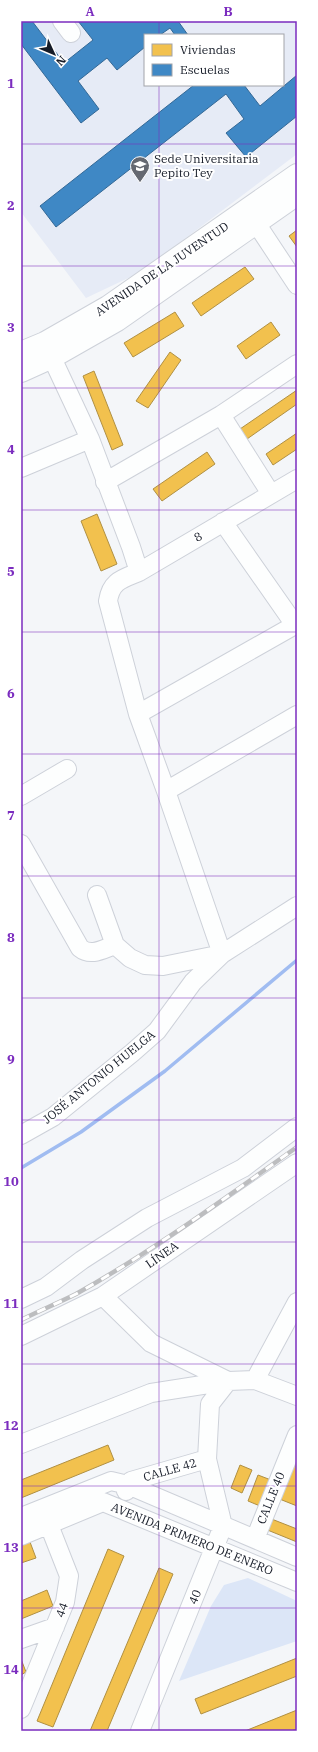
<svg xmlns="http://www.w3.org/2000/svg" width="318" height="1752" viewBox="0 0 318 1752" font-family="'IBM Plex Serif',serif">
<rect width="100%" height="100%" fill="#f4f6f9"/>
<path fill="#e6ebf6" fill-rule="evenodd" d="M21,21H297V154L141,272L86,298L21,212ZM145,35H283V85H145Z"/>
<path fill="#dce6f7" d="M248,1578L297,1601V1641L179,1681L211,1606L224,1585Z"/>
<path fill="#f2c14e" stroke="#b09043" d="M297,230V247L289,236Z
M245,267L254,279L201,316L192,303Z
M175,312L184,326L133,357L124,343Z
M271,322L280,335L246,359L237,346Z
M170,352L181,360L148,408L136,401Z
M94,371L123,445L112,450L83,376Z
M297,390V404L247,439L240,429Z
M297,433V449L273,465L266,454Z
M207,452L215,464L162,501L153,489Z
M97,514L117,564L101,571L81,521Z
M108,1445L114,1460L21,1498V1480Z
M297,1449V1506L277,1498Z
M240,1465L252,1470L242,1493L231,1488Z
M258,1475L271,1480L260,1506L248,1501Z
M269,1518L297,1529V1542L265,1529Z
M30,1542L36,1558L21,1563V1546Z
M108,1549L124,1556L53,1727L37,1721Z
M159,1568L173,1574L107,1731H90Z
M47,1590L53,1606L21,1619V1601Z
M297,1658V1676L201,1714L195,1699Z
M21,1659L26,1672L21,1675Z
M297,1710V1729L291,1731H245Z"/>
<path fill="#3f88c5" stroke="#336896" d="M21,21H32L64,63L93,40L78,21H178L188,35H175L170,28L160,35H145V47L117,70L107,58L78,81L99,109L81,123L21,44Z
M297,75V116L246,157L226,133L244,119L226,94L56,227L40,206L194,85H244L260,106Z"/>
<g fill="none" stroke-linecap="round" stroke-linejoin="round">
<path stroke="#a0bcf1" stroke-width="3.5" d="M21,1168L81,1132L165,1071L297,960"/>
<g stroke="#cdd1d9" stroke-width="20">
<path id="minor" d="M62,21L71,33
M248,211L297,285
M46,345L90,439L131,547L139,572
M221,415L271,494
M21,468L90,439
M105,482L221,415L297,364
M138,714L295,625L223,522
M166,791L297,715
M21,796L67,769
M21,844L80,948C91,957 103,949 115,945
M97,895L115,945L130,958L145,965L163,966L222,954L166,791L138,714L108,601C111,581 122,579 139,572L297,479
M21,1135L53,1117L132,1053L157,1031L193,982L222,954L297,906
M103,1296L151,1343L228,1381
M21,1299L46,1287L82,1260L147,1218L243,1168L297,1127
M21,1336L103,1296L297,1163
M255,1380L297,1396
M21,1444L151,1393L228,1381
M126,1491L131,1481L207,1459
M21,1517L111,1481L128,1485L297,1557
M21,1536L103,1502L297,1582
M255,1539L297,1435
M21,1639L55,1627
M21,1709L65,1602L69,1576L49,1525L46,1513
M140,1731L223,1526L207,1459L210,1404L228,1381L255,1380L297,1302"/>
</g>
<g stroke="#cdd1d9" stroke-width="24">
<path id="major" d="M21,353L45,343L108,307L297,175
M21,371L52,357L117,320L297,194"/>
</g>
<use href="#minor" stroke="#fdfefe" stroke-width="18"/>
<use href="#major" stroke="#fdfefe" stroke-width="22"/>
<g stroke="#bcbdbf" stroke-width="4.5">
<path id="rail" d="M21,1320C39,1311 58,1303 76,1294C153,1251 225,1198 297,1147"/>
</g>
<use href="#rail" stroke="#fff" stroke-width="3" stroke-dasharray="9" stroke-linecap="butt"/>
</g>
<path fill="none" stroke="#7b2cbf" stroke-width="1" stroke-opacity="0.55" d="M159,21V35M159,85V1731M21,144H297M21,266H297M21,388H297M21,510H297M21,632H297M21,754H297M21,876H297M21,998H297M21,1120H297M21,1242H297M21,1364H297M21,1486H297M21,1608H297"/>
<defs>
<g id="university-pin" transform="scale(1)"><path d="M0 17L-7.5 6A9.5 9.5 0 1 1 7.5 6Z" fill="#646871" stroke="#fff"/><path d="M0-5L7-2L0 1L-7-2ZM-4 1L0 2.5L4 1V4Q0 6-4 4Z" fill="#fff"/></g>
</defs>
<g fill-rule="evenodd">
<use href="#university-pin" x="140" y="166"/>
</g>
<g text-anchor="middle" stroke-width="4" stroke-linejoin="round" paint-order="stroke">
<g font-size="12" fill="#161c28" stroke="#fff" text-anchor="start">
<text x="154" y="163">Sede Universitaria<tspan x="154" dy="14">Pepito Tey</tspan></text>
</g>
<g font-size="12" fill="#161c28" stroke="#fff">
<text transform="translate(162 269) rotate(-34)" y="4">AVENIDA DE LA JUVENTUD</text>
<text transform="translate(198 537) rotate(-30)" y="4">8</text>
<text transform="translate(99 1077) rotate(-39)" y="4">JOSÉ ANTONIO HUELGA</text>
<text transform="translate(162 1255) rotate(-35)" y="4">LÍNEA</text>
<text transform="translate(170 1470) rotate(-16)" y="4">CALLE 42</text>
<text transform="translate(271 1498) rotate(-68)" y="4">CALLE 40</text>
<text transform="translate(192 1539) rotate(22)" y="4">AVENIDA PRIMERO DE ENERO</text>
<text transform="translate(195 1597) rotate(-68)" y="4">40</text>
<text transform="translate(62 1610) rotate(-70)" y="4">44</text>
</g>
</g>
<rect width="318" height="1752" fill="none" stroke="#ffffff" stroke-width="44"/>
<rect x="144" y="34" width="140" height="52" fill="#ffffff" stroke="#a2a4a9"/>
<rect x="152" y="44" width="20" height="12" fill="#f2c14e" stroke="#a2a4a9"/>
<text x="180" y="54" font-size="12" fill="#161c28">Viviendas</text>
<rect x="152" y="64" width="20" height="12" fill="#3f88c5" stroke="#a2a4a9"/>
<text x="180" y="74" font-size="12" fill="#161c28">Escuelas</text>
<g transform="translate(54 54) rotate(134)" stroke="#ffffff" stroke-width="3" paint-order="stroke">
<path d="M0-3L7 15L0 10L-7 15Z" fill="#161c28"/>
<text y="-6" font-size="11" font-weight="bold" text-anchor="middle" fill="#161c28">N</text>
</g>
<rect x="22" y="22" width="274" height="1708" fill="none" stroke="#7b2cbf" stroke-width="1.5"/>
<g font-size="13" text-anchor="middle" font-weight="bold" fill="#7b2cbf">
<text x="90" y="16">A</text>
<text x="228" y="16">B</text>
<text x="11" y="88">1</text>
<text x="11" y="210">2</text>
<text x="11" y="332">3</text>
<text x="11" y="454">4</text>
<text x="11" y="576">5</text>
<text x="11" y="698">6</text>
<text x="11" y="820">7</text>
<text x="11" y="942">8</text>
<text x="11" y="1064">9</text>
<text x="11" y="1186">10</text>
<text x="11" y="1308">11</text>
<text x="11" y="1430">12</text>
<text x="11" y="1552">13</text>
<text x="11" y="1674">14</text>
</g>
</svg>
